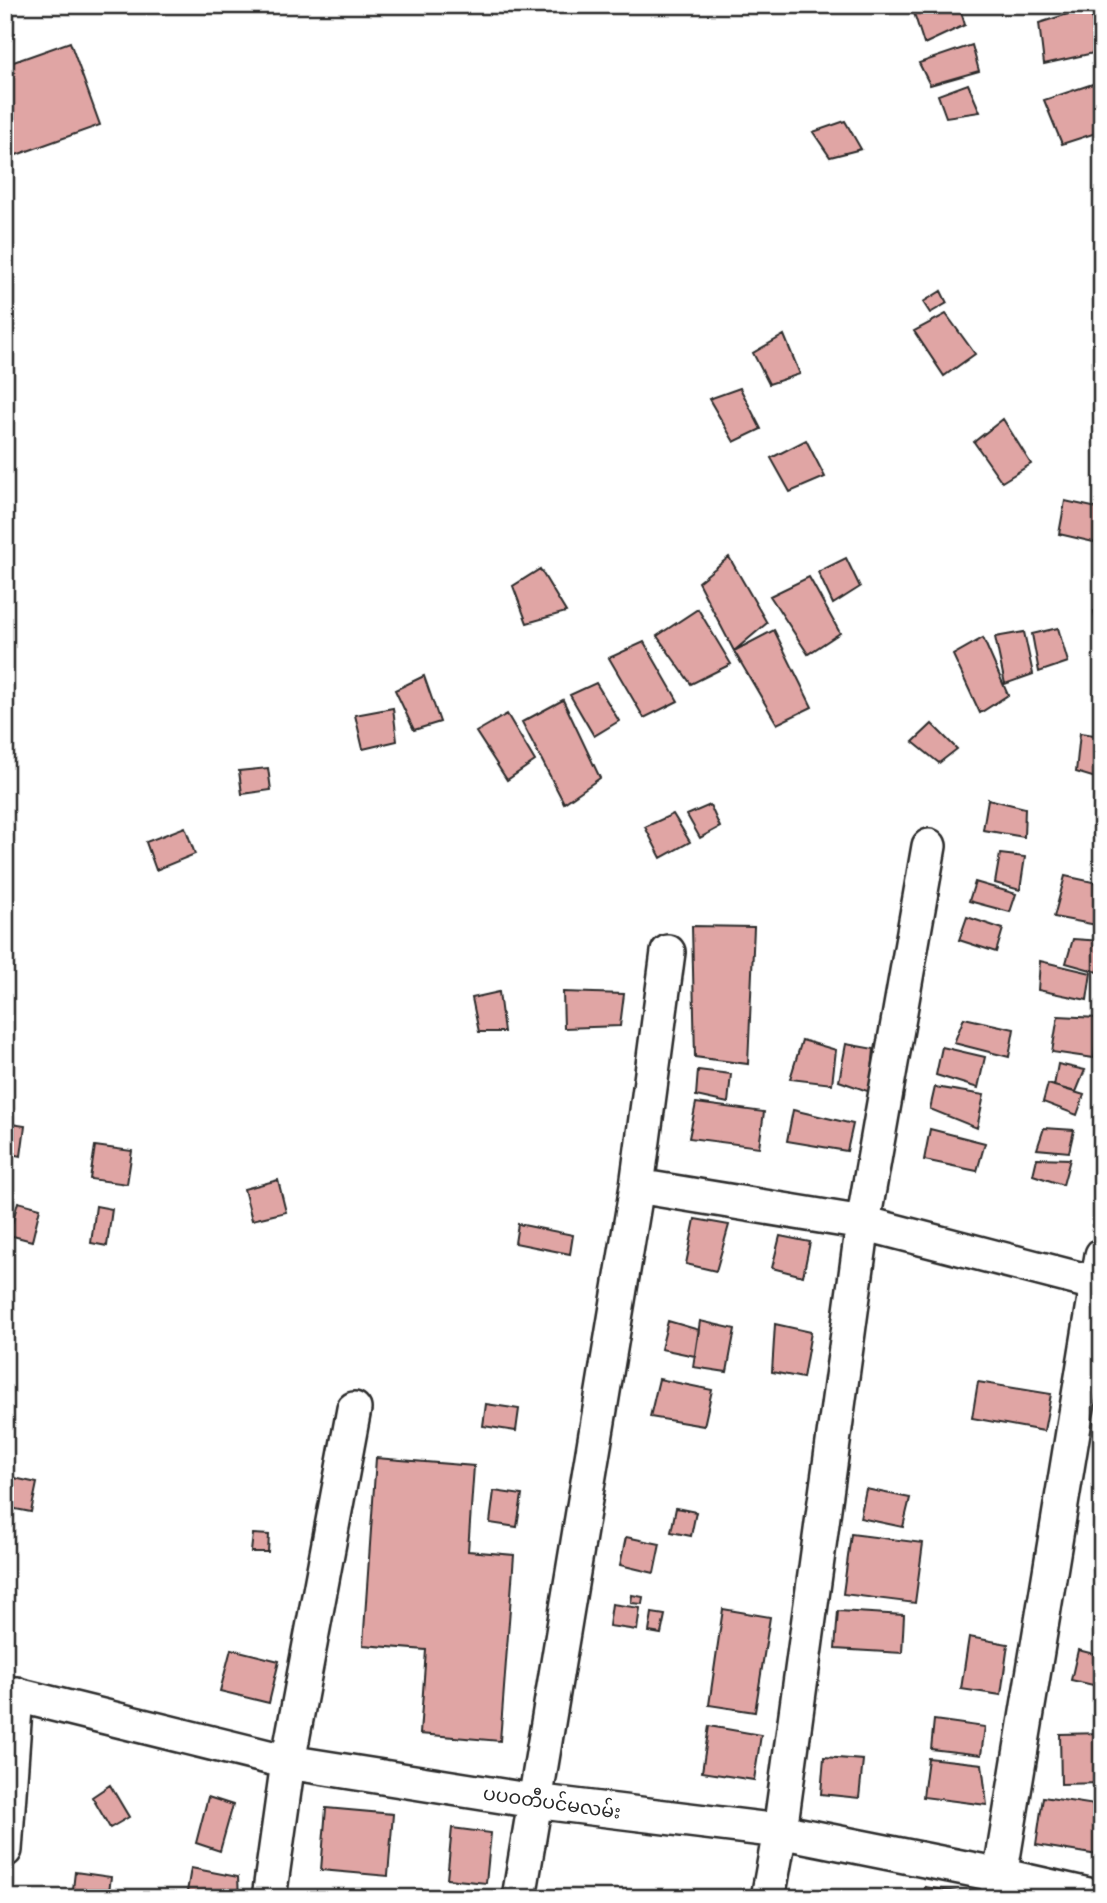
<svg xmlns="http://www.w3.org/2000/svg" width="1107" height="1903" viewBox="0 0 1107 1903" font-family="'Shantell Sans','Noto Sans Myanmar',sans-serif">
<rect width="100%" height="100%" fill="#fff"/>
<filter id="ink" filterUnits="userSpaceOnUse"><feTurbulence type="fractalNoise" baseFrequency=".0143" numOctaves="2"/><feDisplacementMap in="SourceGraphic" scale="14" xChannelSelector="R" yChannelSelector="G"/><feConvolveMatrix kernelMatrix="1 2 1 2 8 2 1 2 1" color-interpolation-filters="sRGB"/></filter>
<g filter="url(#ink)">
<path fill="#e0a5a4" stroke="#2b2b2b" stroke-width="2" d="M928,5H959L965,25L924,44L914,13Z
M1090,7L1098,52L1044,64L1039,23Z
M70,42L100,125L5,159V65Z
M972,45L979,71L930,85L919,63Z
M1102,81V131L1062,144L1044,100Z
M968,84L980,112L946,117L938,95Z
M845,121L861,149L830,157L813,132Z
M941,291L947,303L930,313L923,302Z
M946,314L975,354L944,376L914,331Z
M784,335L800,374L769,384L753,353Z
M740,388L761,429L734,442L709,399Z
M1003,419L1031,464L1002,482L974,442Z
M806,440L825,477L790,492L771,458Z
M1065,501L1102,509V544L1059,534Z
M729,557L767,623L734,651L698,582Z
M846,558L860,587L833,604L818,572Z
M540,569L566,612L527,623L513,586Z
M809,577L840,633L808,654L770,596Z
M698,609L731,664L691,684L657,636Z
M1102,609V643L1098,644L1094,611Z
M1058,628L1068,662L1039,672L1032,634Z
M774,630L812,707L777,724L734,651Z
M1024,632L1033,674L1005,684L995,637Z
M983,638L1008,695L980,713L953,655Z
M644,642L678,701L644,718L609,658Z
M424,676L440,722L414,730L395,690Z
M596,683L619,721L594,736L570,695Z
M563,700L600,778L564,803L522,722Z
M393,708L397,741L363,749L355,715Z
M507,714L535,761L507,780L476,732Z
M932,724L957,749L939,763L913,742Z
M1080,733L1102,736V780L1076,772Z
M268,768L271,790L242,794L239,771Z
M988,799L1025,808L1024,837L983,830Z
M710,805L720,827L700,838L687,815Z
M673,814L690,842L661,858L645,827Z
M185,827L195,854L156,870L146,842Z
M1000,854L1025,857L1020,890L995,883Z
M1065,876L1102,884V926L1054,917Z
M975,882L1016,894L1010,912L969,901Z
M967,917L1003,929L996,952L959,940Z
M692,926L754,927L748,1064L695,1057Z
M1073,939L1102,941L1098,972L1066,963Z
M1040,961L1091,973L1087,1000L1038,990Z
M499,992L504,1032H479L472,998Z
M563,992L624,994L620,1026L564,1028Z
M1058,1016L1098,1018L1094,1058L1052,1052Z
M964,1018L1014,1029L1009,1057L954,1043Z
M802,1040L836,1050L832,1084L790,1079Z
M846,1044L874,1049L870,1092L839,1081Z
M942,1047L985,1057L978,1088L936,1075Z
M1058,1064L1085,1070L1076,1092L1054,1086Z
M698,1070L731,1074L728,1103L696,1096Z
M1048,1084L1084,1095L1077,1115L1043,1102Z
M935,1087L984,1095L977,1128L930,1109Z
M696,1103L764,1112L759,1147L689,1138Z
M793,1110L853,1124L847,1151L787,1141Z
M5,1123L25,1126L21,1156L5,1153Z
M1044,1128L1074,1130L1069,1152L1037,1149Z
M930,1129L985,1143L977,1171L924,1160Z
M95,1146L132,1151L127,1184L90,1179Z
M1037,1158L1070,1159L1063,1185L1033,1175Z
M278,1180L286,1212L252,1220L244,1189Z
M18,1202L40,1208L32,1241L9,1235Z
M96,1206L112,1209L107,1246L91,1243Z
M695,1219L729,1225L716,1271L686,1264Z
M518,1224L573,1235L570,1254L515,1243Z
M780,1236L810,1242L803,1276L772,1268Z
M668,1321L699,1330L695,1356L661,1349Z
M700,1321L735,1329L727,1372L693,1367Z
M775,1324L811,1332L803,1378L772,1372Z
M659,1379L712,1390L704,1426L650,1417Z
M978,1382L1051,1394L1044,1431L972,1418Z
M486,1404L519,1409L516,1431L483,1426Z
M376,1458L474,1466L468,1551L514,1555L500,1741L420,1734L426,1650L363,1645Z
M5,1476L37,1483L31,1512L5,1507Z
M866,1489L910,1498L903,1527L860,1518Z
M494,1491L522,1495L517,1527L490,1523Z
M676,1508L696,1512L691,1536L671,1532Z
M253,1534L269,1535L268,1552H251Z
M851,1534L923,1543L915,1603L843,1594Z
M626,1537L660,1544L654,1573L620,1565Z
M1102,1552V1588L1096,1587Z
M632,1595L643,1597L642,1604L631,1603Z
M612,1604L640,1608L637,1630L609,1626Z
M723,1609L770,1617L755,1712L709,1705Z
M838,1611L904,1615L902,1653L835,1649Z
M652,1613L665,1615L661,1634L649,1632Z
M969,1637L1008,1644L1001,1695L961,1689Z
M231,1649L279,1661L269,1703L220,1691Z
M1078,1650L1102,1656V1687L1071,1680Z
M934,1720L985,1727L981,1755L931,1749Z
M709,1726L761,1735L754,1780L702,1772Z
M1102,1733V1783L1061,1784L1060,1734Z
M824,1757L863,1760L859,1798L821,1794Z
M928,1758L982,1764L987,1805L923,1797Z
M110,1785L129,1817L110,1828L92,1797Z
M208,1797L233,1805L220,1851L196,1843Z
M1043,1797L1102,1806V1833L1098,1855L1036,1845Z
M326,1808L393,1814L388,1876L321,1870Z
M452,1828L491,1833L486,1883L447,1879Z
M191,1868L238,1877L239,1898H186Z
M75,1872L111,1877L108,1898H72Z
M925,1887L957,1892L956,1898H923Z"/>
<g fill="none" stroke-linecap="round" stroke-linejoin="round">
<g stroke="#2b2b2b" stroke-width="38">
<path id="minor" d="M637,1186L863,1223L1102,1285
M5,1692L288,1762L534,1801L780,1831L1000,1875L1102,1898
M5,1850L16,1694
M997,1895L1102,1255
M269,1898L288,1762L354,1409
M519,1898L637,1186L668,952
M768,1898L780,1831L863,1223L929,846"/>
</g>
<use href="#minor" stroke="#fff" stroke-width="33"/>
</g>
</g>
<g text-anchor="middle" stroke-width="5" stroke-linejoin="round" paint-order="stroke">
<g font-size="19" fill="#2b2b2b" stroke="#fff">
<text transform="translate(552 1802) rotate(8)" y="7">ပပဝတီပင်မလမ်း</text>
</g>
</g>
<rect width="1107" height="1903" fill="none" stroke="#fff" stroke-width="28"/>
<rect x="14" y="14" width="1079" height="1875" fill="none" stroke="#2b2b2b" stroke-width="2.5" filter="url(#ink)"/>
</svg>
